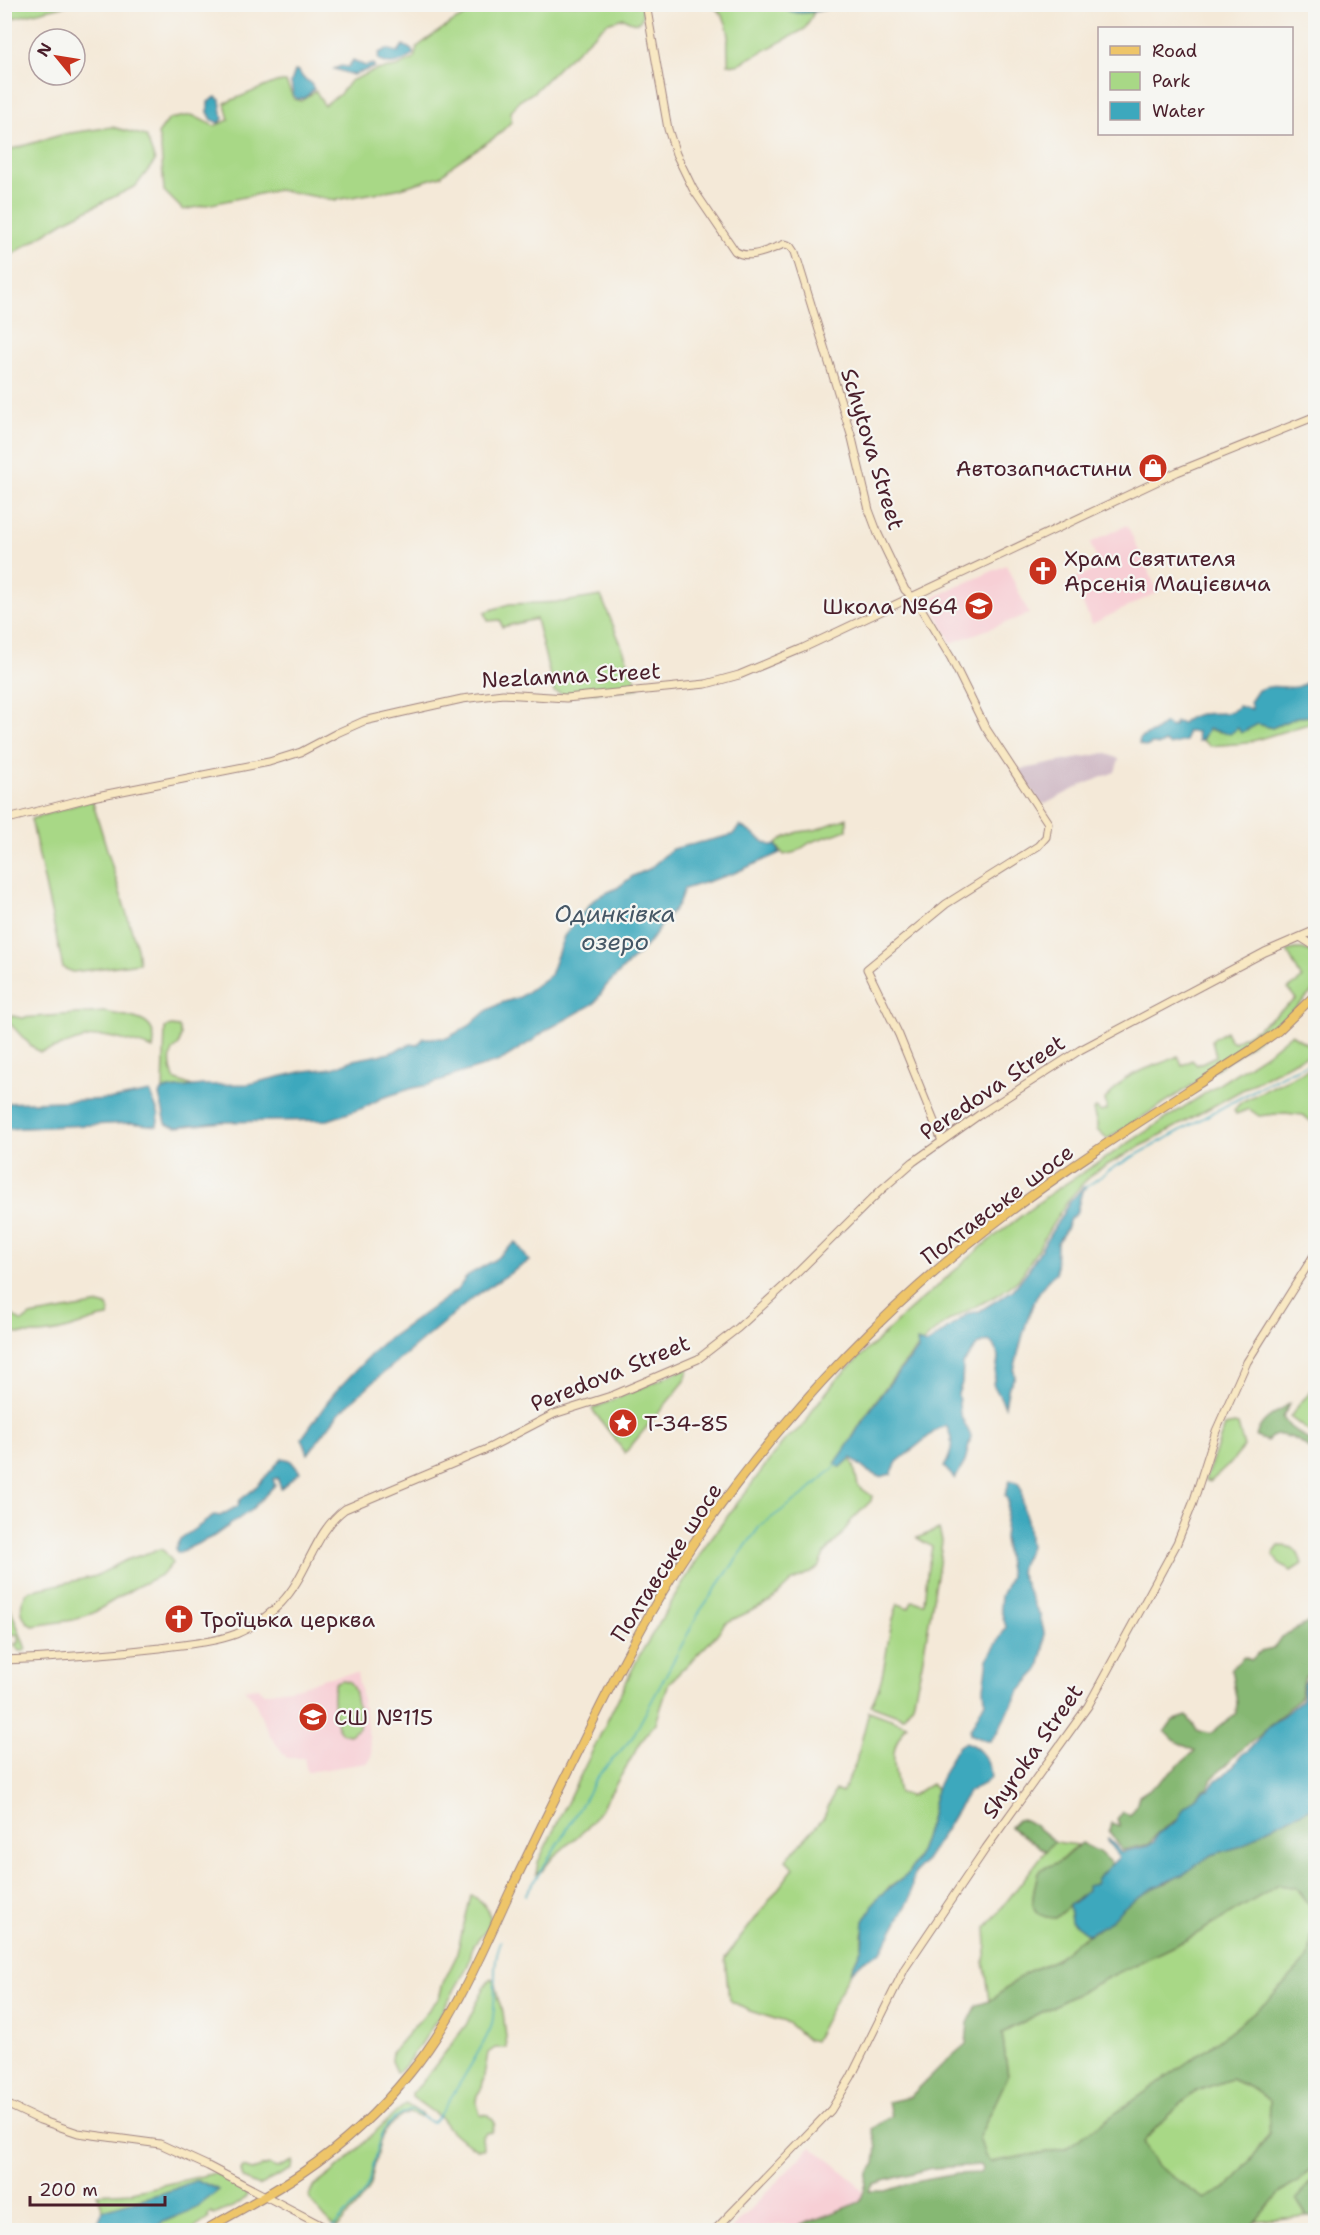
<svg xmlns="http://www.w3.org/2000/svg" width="1320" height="2235" viewBox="0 0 1320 2235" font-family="'Shantell Sans',sans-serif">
<rect width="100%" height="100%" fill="#f6f6f2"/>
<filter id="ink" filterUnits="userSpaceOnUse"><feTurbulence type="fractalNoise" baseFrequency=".0167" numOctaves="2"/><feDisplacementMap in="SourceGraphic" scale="12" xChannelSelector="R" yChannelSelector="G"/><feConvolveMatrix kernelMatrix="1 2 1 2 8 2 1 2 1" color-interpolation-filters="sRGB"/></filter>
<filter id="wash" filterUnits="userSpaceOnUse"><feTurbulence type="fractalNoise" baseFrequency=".008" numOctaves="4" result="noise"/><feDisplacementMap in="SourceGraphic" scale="24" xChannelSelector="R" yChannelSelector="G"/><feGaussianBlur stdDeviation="1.35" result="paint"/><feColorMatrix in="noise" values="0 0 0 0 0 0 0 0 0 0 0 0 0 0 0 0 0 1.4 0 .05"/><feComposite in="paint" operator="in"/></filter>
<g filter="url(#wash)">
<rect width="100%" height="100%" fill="#f4e9d8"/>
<path fill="#f7cfd5" d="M1127,525L1158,592L1092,624L1072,580L1100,567L1090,543Z
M1006,565L1029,614L951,643L930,599Z
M357,1673L372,1753L371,1759L367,1763L307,1772L304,1758H287L270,1736L253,1698L244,1689L258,1688L264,1693L301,1687L325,1678Z
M811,2146L854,2180L868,2199L787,2230H779L786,2224L766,2227L769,2230H731Z"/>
<path fill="#d2bdc8" d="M1105,753L1119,759L1115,772L1082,785L1045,804L1040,802L1018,770Z"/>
<path fill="#a8d886" stroke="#797c58" stroke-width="1.5" d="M5,4H67V5L5,20Z
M502,4L642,5C644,23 640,27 623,18L607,23L560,66L534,92L519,101L511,112V122L497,136L454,164L441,176L397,189L335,200L278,190L183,210L164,191L161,148L158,134L169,119L192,115L214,126L229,120L225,103L276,82H286L294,99L301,101L316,91L324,105L340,94L350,81L376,70L397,67L414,59L417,47C442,28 470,8 502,4Z
M711,5H778L797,13L814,12L805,29L737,65L728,64C729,56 726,41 729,36C727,22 723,13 711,5Z
M112,127L146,136L155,161L136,186L65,221L5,259V151L64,134Z
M601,596L639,688L566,695L554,692L536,619L502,627L500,620L488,621L485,612L509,604L563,602Z
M1315,716V722L1246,743L1210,746L1202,740L1208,729L1218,732L1258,724L1272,728L1297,717Z
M92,800L137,948L139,963L73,972L63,968L31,819Z
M847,818V830L811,842L796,852L784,855L776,845L782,839L798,832L815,830Z
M1295,949H1303L1315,953V989C1256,1050 1179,1093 1107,1139L1097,1130V1124L1093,1110L1096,1108L1101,1112L1107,1110L1105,1099C1113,1093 1117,1085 1125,1079C1142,1068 1161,1065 1178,1056L1182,1066L1192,1060L1197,1065L1216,1056L1212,1040L1226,1031L1230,1040L1234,1042L1255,1030L1296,999L1288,989L1302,979L1287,951Z
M105,1012C129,1018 160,1015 153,1049C144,1045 107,1035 99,1036C78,1038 60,1048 40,1052C26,1044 18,1030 5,1019V1014L21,1018Z
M171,1026L179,1027L181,1035L179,1045C167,1053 170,1066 174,1079L192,1086L163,1090L165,1028Z
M1291,1034L1315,1049V1053L1296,1060L1098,1170C1059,1200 1046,1242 1018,1280C997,1299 968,1308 944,1324C913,1346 862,1415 846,1450L854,1466L858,1486L872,1496L871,1501L851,1521L840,1537L824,1554L818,1568L791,1582L770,1602L725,1623L714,1638L669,1683L656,1723L644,1737L601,1809L586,1829L553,1857L542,1871L536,1874L538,1862L639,1656L706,1545L783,1442L805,1424L814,1408L836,1380L902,1317L986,1243L1051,1193L1269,1052Z
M1315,1066V1125L1303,1115L1285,1113L1259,1116L1249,1109L1236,1114L1234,1110L1241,1102Z
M100,1304L107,1306L110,1311L108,1317C95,1318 84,1324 71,1328C49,1335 27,1336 5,1332V1315H12L22,1322L30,1316Z
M689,1367L685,1381L625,1453L592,1409Z
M1315,1388V1436L1290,1417L1301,1402Z
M1234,1424L1238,1425L1244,1447L1231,1463L1210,1482L1205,1480L1225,1426Z
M939,1529L942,1541L939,1564L922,1663L913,1704L903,1717L871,1705C889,1673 884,1637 898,1604L909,1608L912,1601L924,1603L927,1573L932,1547L917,1538Z
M1279,1546C1294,1546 1298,1550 1302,1564L1291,1571L1279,1564L1273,1554Z
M160,1549L164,1551L173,1562L163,1574L134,1588L93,1613L73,1620L33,1626C19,1619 18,1601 29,1591L96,1576L126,1560Z
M4,1599L8,1602L26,1649L24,1651H19L14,1644L18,1643V1635L12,1634L5,1636Z
M343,1680C346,1681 349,1680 351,1684C356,1690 360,1720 359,1728L350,1735C345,1734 341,1734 338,1728C334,1719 330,1690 336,1682Z
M869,1711L907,1725C887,1751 894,1763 899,1793L911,1796L931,1784L936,1789L930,1820L917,1858L907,1875L887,1889L862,1934V1947L850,1973L814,2041L806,2039L788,2023L750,2011L729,2000L725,1958L794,1868L786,1860L824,1817L835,1790L842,1793L856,1762Z
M1056,1842L1077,1845L1059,1862L1041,1869L1038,1873C1033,1895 1024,1917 1055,1918L1069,1905L1071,1921L1088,1934L1055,1960L1027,1972L990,2001L984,1960L987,1945L986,1928L1051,1844Z
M1279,1884L1296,1888L1315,1913L1309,1957L1269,2000L1219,2040L1065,2149L991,2162L984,2156L979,2137L1008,2076L1002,2033L1109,1977L1186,1940Z
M471,1896C480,1898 491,1910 490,1920C489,1930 478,1938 473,1947C470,1953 471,1959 468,1965C454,1993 437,2019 420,2046C411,2054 409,2064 399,2072H396L391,2061L392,2052L439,1998L443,1983L456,1957Z
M491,1978L494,1980L498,1999L503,2012L507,2046V2048H495L488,2053L482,2088L477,2095L476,2101L480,2114L489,2115L495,2123L492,2132L486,2133L482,2137L483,2149H477L459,2138L450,2130L441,2118L412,2097V2093L422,2083L466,2025L485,1986Z
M1231,2079L1255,2090L1270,2101L1269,2133L1251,2160L1228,2187L1204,2199L1156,2165L1143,2142L1164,2119L1196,2091Z
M406,2104L422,2115L419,2117L409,2113C372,2127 380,2156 369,2187C364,2200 346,2217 337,2228C330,2224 309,2203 310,2195C310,2191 312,2189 314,2186C349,2163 373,2130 406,2104Z
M293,2161L292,2169L258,2186L243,2179L241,2170L243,2167L252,2170L268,2165L277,2168Z
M1313,2167H1315V2177L1296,2199L1307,2216L1255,2221L1279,2193L1298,2182Z
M215,2173L241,2187L247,2195C241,2206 225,2209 214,2215L212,2212L208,2215L209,2218L192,2230H151L163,2222L196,2208L197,2180L169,2191L103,2210L97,2194L132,2192Z"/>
<path fill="#86b873" stroke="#686c4f" stroke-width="1.5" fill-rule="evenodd" d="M1289,1404L1283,1418L1290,1427L1315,1445V1454C1305,1443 1279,1426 1267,1441L1256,1437C1259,1420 1276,1413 1289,1404Z
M1315,1619V1668L1305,1677L1300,1697L1258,1737L1237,1753L1211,1780L1208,1789H1203L1177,1819L1156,1834L1150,1844L1122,1850L1109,1831L1111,1823L1120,1826L1117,1820L1123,1812L1130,1815L1136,1807L1139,1796L1156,1785L1195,1751L1175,1741L1165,1731L1172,1721L1187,1716L1197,1730L1210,1734L1236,1713L1237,1703L1231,1669L1244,1657L1251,1660L1260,1652L1273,1649L1281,1637Z
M1315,1802V2167H1313L1298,2182L1279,2193L1248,2230H789L860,2202L866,2184L867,2174L875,2164L877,2147L872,2129L891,2116L888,2102L910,2097L945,2062L966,2044L968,2023L977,2005L990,2001L1027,1972L1055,1960L1076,1942L1106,1924L1130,1902L1155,1887L1169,1882L1211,1855L1242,1846L1266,1829L1313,1807ZM1279,1885L1296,1888L1315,1913L1309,1957L1269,2000L1219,2040L1065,2149L991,2162L985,2156L979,2137L1008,2076L1002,2033L1109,1977L1186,1940ZM1231,2079L1255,2090L1270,2101L1269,2133L1251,2160L1228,2187L1204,2199L1156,2165L1143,2142L1164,2119L1196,2091ZM981,2165L983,2169L980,2173L957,2174L914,2182L886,2191H869L873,2184L932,2168Z
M1022,1819C1034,1822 1044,1835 1056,1842L1051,1844L1046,1851L1010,1827L1017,1820Z
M1081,1843L1099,1852L1112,1864L1097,1879L1095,1884L1055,1918C1024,1917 1033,1895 1038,1873L1041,1869L1059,1862Z
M1315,2177V2216H1307L1296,2199Z"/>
<path fill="#3da8bd" stroke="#446474" stroke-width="1.5" d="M778,5H841C821,10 796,20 778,5Z
M403,45L412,50L413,54C404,63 388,69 378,59L379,53L386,49L398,52Z
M353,60L365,66L373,64L375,67L353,75L334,69L341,66L348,67Z
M295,71H298L304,79L310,82L314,89L305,98L297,99L293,95L291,82Z
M216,97L220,100L223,119L219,123L212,120L208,112V102Z
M1315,675V716L1297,717L1272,728L1258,724L1241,733L1238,728L1230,734L1208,729L1202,740L1198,741L1197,732H1187L1186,741L1169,745L1165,742L1160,745L1152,744L1146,747L1139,744L1140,738L1154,732L1165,723L1170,727L1174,726L1176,722L1182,723C1200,705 1227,721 1238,706L1252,709L1250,702L1258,690C1284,679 1292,699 1315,675Z
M740,826C752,832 761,842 773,846L776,845L780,853L732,874L684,889L679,903L646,946L606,986L595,1003L545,1031L532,1041L500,1061L458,1074L429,1085L413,1088L382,1098L363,1108L328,1120L223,1122L177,1127L168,1125L166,1123L159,1095L163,1090L202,1085L248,1084L305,1071L333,1068L353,1060L390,1053L411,1044L417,1045L424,1038H447L469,1026L486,1011L501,1003L520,997L550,975L564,936L595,898L617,888L633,876L649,869L672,849L732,835Z
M150,1092L159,1115L157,1126L131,1123L5,1129V1103L113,1099Z
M1083,1187L1086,1188L1082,1191L1076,1214L1070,1219L1066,1229L1057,1243L1056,1273C1030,1291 1022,1340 1014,1370L1015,1377L1009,1386L1005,1406L993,1384C996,1368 1004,1353 989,1341L977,1345L963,1364L962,1383L958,1394L960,1414L971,1436L965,1462L955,1479L944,1467C952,1454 955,1440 946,1426L939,1428L897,1462L891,1474L879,1477L867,1471L851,1458L840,1468L835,1463C845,1451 852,1438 861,1424C878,1398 897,1372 918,1350L917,1341L927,1344L958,1321L969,1313L978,1312L1013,1290L1029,1269L1069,1203Z
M516,1242L529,1261L475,1296L373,1382L339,1413L308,1454L302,1438L334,1393L381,1344L457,1290L468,1275L493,1261Z
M282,1458L290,1460L300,1472L281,1488L277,1478L273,1479L275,1485L251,1510L214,1536L178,1553L175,1549L180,1539L215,1515L220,1516L238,1506L240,1500C258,1487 267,1475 282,1458Z
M1010,1480L1018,1483L1022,1490L1023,1508L1027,1519L1030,1547L1022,1563L1020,1572L1034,1605L1040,1615L1044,1632V1649L1038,1671L1020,1690L996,1734L990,1741H986L970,1734V1730L985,1701L984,1688L988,1659L1006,1627L1000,1607L1001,1596L1010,1577L1004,1538L1008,1501L1005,1495Z
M1315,1669L1316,1802L1313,1807L1266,1829L1242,1846L1211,1855L1184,1874L1155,1887L1130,1902L1106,1924L1088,1934L1071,1921L1069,1905L1074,1903L1087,1891V1886L1095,1884L1097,1879L1119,1857L1107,1841L1108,1839L1121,1852L1148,1846L1154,1842L1157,1834L1177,1821L1184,1808L1204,1790H1209L1216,1780L1222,1777L1234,1765L1243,1753L1248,1751L1267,1729L1302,1699L1304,1684Z
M965,1742C980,1747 990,1761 991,1777L985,1783L968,1792L926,1861L919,1867L913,1877L910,1899L881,1952L864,1960L850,1973L862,1947L864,1921L878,1897L907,1875L917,1858L930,1820L936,1789L954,1752L959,1746Z
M197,2180L219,2190L196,2208L163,2222L151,2230H95L103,2210L169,2191Z"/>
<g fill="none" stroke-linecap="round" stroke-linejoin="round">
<path stroke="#3da8bd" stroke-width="1.5" d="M1083,1189L1113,1168L1214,1112L1284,1074L1316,1061
M525,1895L562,1838L598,1776L632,1738L700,1611L760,1526L806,1493L837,1465
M333,2228C342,2217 361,2201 366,2189C381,2156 369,2124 412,2110L432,2123C442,2115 489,2037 492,2024C498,1995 490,1969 501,1941"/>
</g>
</g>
<g filter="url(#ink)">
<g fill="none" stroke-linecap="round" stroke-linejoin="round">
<g stroke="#9f8482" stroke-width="9">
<path id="secondary" d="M646,4L668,129L676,154L693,189L735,251C749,261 770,249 785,244L791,246L795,252L852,438L869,510L878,534L905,590L916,600L951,658L985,727L1048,823L1046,837L1038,846L946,904L867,969L899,1035L942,1141
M4,820L92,797L269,762L301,752L337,733L364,721L408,711L462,699L503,694L566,698L706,684L739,675L801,649L1177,472L1316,416
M1300,937L1316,947
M4,1660C57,1658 108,1654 160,1648C185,1644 212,1643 236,1634C253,1627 269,1615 281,1603C308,1575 314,1532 345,1509L485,1450L554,1414L614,1395L698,1359L738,1328L785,1285L881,1190L913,1162L979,1115L1080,1050L1265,952L1316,930
M4,2103L40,2120L78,2133L160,2144L208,2166L330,2230
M715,2230L831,2110L851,2077L905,1968L986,1848L1088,1706L1177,1543L1193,1503L1216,1431L1247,1362L1316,1252"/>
</g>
<g stroke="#9f8482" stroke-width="10">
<path id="primary" d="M205,2230C238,2211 272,2193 303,2172C343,2145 380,2110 410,2073C453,2021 480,1957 508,1896C531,1847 555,1799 579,1750C613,1680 649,1609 693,1544C779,1419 883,1307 1004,1216C1084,1155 1170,1103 1254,1048L1278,1031L1316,994"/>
</g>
<use href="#secondary" stroke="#f8e8c3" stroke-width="7"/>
<use href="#primary" stroke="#eec569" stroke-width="8"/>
</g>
</g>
<defs>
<g id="shop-disc" transform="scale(1.5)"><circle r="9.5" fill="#c8321e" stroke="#f6f6f2"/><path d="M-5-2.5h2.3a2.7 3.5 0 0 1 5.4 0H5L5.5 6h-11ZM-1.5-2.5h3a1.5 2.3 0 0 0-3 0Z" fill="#fff"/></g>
<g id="church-disc" transform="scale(1.5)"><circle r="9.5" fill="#c8321e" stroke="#f6f6f2"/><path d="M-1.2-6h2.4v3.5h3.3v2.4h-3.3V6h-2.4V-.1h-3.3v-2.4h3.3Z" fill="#fff"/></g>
<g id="school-disc" transform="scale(1.5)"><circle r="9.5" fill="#c8321e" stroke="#f6f6f2"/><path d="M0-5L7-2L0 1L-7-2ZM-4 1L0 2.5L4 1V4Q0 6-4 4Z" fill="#fff"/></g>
<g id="sight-disc" transform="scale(1.5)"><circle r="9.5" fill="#c8321e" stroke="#f6f6f2"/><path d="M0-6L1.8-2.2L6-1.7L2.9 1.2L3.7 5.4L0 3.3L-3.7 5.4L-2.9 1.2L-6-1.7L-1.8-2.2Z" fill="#fff"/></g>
</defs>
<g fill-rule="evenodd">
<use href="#shop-disc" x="1153" y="468"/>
<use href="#church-disc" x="1043" y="571"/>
<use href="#school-disc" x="979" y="606"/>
<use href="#sight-disc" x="623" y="1423"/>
<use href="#church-disc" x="179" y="1619"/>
<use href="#school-disc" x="313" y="1717"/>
</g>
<g text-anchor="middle" stroke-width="4.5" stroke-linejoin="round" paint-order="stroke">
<g font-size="22" fill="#4a1f2b" stroke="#f6f6f2">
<text transform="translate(873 449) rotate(73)" y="8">Schytova Street</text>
<text transform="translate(571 675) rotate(-3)" y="8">Nezlamna Street</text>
<text transform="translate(992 1087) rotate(-34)" y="8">Peredova Street</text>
<text transform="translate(997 1204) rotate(-37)" y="8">Полтавське шосе</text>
<text transform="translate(610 1373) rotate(-22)" y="8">Peredova Street</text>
<text transform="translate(666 1562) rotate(-57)" y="8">Полтавське шосе</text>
<text transform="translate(1032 1751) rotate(-55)" y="8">Shyroka Street</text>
</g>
<g font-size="22" fill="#4a1f2b" stroke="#f6f6f2" text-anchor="start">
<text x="1132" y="476" text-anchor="end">Автозапчастини</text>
<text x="1064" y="566">Храм Святителя<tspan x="1064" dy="25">Арсенія Мацієвича</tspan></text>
<text x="958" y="614" text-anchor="end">Школа №64</text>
<text x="644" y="1431">Т-34-85</text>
<text x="200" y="1627">Троїцька церква</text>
<text x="334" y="1725">СШ №115</text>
</g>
<g font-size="24" font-style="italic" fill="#455665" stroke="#f6f6f2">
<text x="615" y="922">Одинківка<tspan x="615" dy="28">озеро</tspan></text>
</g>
</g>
<rect width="1320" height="2235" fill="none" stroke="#f6f6f2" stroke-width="24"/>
<rect x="1098" y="27" width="195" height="108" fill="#f6f6f2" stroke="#b1a0a2" stroke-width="1.5"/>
<rect x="1110" y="46" width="30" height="9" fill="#eec569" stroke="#b1a0a2" stroke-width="1.5"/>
<text x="1152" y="57" font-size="18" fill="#4a1f2b">Road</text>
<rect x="1110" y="72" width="30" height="18" fill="#a8d886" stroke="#b1a0a2" stroke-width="1.5"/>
<text x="1152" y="87" font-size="18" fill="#4a1f2b">Park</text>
<rect x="1110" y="102" width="30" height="18" fill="#3da8bd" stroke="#b1a0a2" stroke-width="1.5"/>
<text x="1152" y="117" font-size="18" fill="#4a1f2b">Water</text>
<g transform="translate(57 57) rotate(300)"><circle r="28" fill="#f6f6f2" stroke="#b1a0a2" stroke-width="1.5"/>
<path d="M0-4.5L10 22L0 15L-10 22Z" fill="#c8321e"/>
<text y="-9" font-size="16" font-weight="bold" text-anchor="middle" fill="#4a1f2b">N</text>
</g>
<path d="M30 2196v9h135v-9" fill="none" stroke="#4a1f2b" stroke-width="3"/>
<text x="39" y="2196" font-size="18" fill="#4a1f2b" stroke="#f6f6f2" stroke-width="4.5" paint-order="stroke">200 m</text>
</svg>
